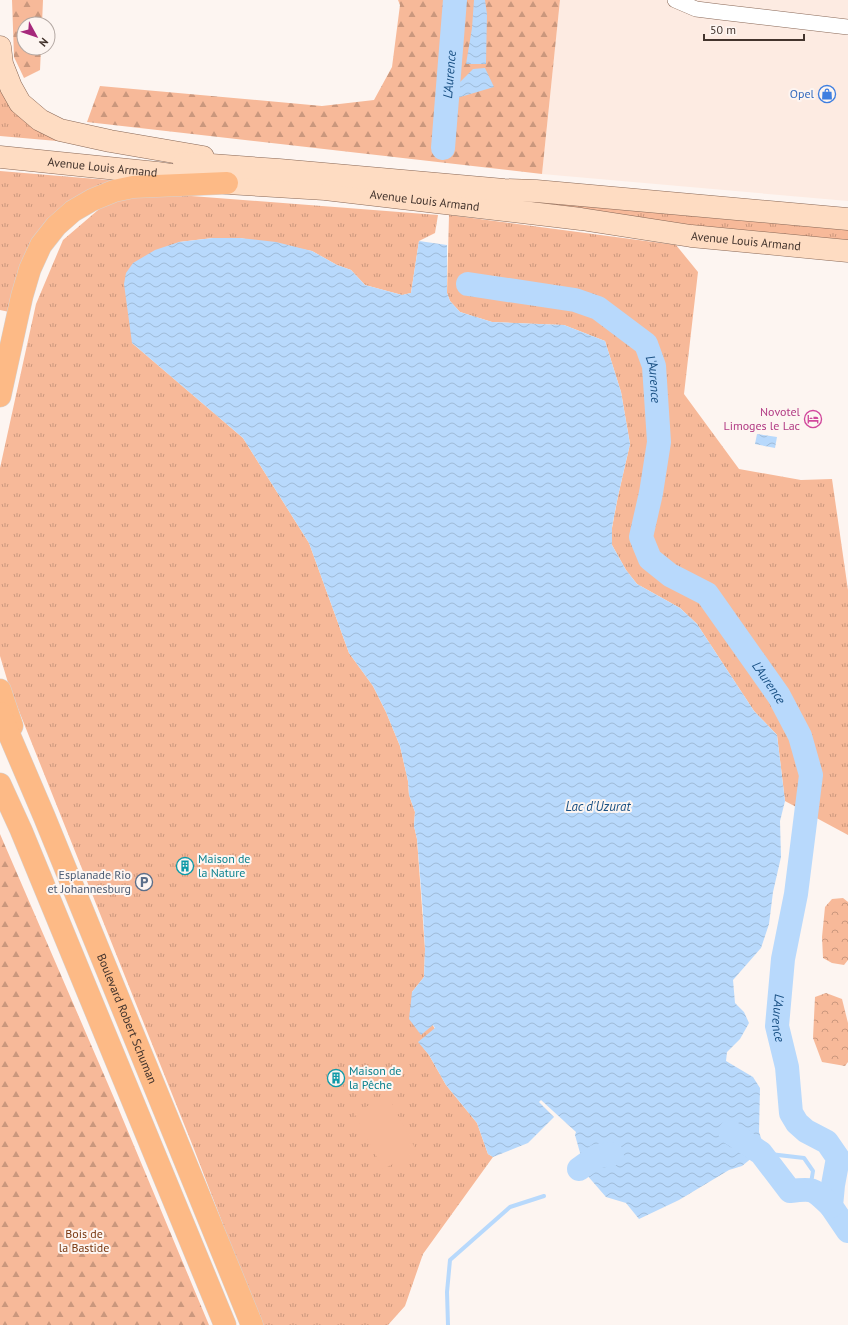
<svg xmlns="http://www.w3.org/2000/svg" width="848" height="1325" viewBox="0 0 848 1325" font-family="'PT Sans',sans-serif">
<defs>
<pattern id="grass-tufts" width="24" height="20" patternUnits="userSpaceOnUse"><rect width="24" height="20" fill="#f7b999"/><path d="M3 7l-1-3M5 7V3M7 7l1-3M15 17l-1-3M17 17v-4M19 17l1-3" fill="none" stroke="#ca977d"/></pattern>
<pattern id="forest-firs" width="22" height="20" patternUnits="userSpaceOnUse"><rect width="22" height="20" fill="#f7b999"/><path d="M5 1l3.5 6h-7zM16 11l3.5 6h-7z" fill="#ca977d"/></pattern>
<pattern id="park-crowns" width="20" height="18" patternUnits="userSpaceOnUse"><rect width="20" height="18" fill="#f7b999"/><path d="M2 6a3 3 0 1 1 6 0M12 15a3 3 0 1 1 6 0" fill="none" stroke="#ca977d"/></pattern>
<pattern id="water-waves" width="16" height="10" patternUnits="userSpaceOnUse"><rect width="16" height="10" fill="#b8d9fc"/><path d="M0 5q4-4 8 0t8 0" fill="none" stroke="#9fbbd8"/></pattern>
</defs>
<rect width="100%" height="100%" fill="#fdf5f1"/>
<path fill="#fdebe2" d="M560,0H848V201L542,174Z"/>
<path fill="url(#grass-tufts)" d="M0,76L4,90L91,144L0,136Z
M162,165L848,224V245Z
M0,171L120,181L68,208L14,313L0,310Z
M152,193L438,215L435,233L419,241L411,293L402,295L365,285L351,270L337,265L312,251L240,238H213L179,242L132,343L243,438L309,543L349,653L373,686L386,712L400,746L408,781L409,795L415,812L414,826L417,839L425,949L424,977L412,992L435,1029L419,1042L429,1055L446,1085L477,1123L488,1154L493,1157L423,1254L405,1306L388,1325H263L260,1321L194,1149L9,686L0,656V468L36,304L63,240L105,204Z
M449,215L676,245L698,272L684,394L739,469L801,480L832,479L848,590V835L785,801L777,735L754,711L697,624L680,608L637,584L626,570L612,545V528L618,496L630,444L621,392L605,341L564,325L492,322L460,312L450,301L447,293Z"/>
<path fill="url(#forest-firs)" d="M12,0H43L42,24H24V48H41L40,70L24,78L14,57Z
M398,0H560L542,174L87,122L100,86L322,106L374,100L392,67L400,5Z
M0,834L114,1098L209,1325H0Z"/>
<path fill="url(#park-crowns)" d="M843,898L848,902V960L844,965L832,963L823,958L822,937L825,907L832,899Z
M826,993L842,999L848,1023V1062L845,1066L822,1062L813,1038L815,997Z"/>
<path fill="#f7b999" d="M388,1096L417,1152L383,1169L354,1113Z"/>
<path fill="url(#water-waves)" d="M474,0H485L487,14L486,64H466L472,28Z
M485,68L494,87L457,98L460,82L473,69Z
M213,238H240L276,242L312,251L337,265L351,270L365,285L402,295L411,293L419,241L447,245V293L450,301L460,312L492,322L564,325L605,341L621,392L630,444L618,496L612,527V545L626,570L637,584L680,608L697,624L754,711L777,735L785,801L780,821L781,857L773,892L769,924L761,948L733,980L735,1003L744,1012L749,1023L740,1039L727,1052L726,1061L753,1077L760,1088L759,1132L762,1141L753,1157L742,1166L729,1170L679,1200L639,1219L626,1203L606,1197L586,1174L575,1135L576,1132L541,1100L539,1102L554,1117L528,1143L493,1157L488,1154L477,1123L446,1085L429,1055L418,1042L435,1028L433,1025L421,1035L409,1019L412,992L424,977L425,949L423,913L417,839L414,826L415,812L409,795L408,781L400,746L386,712L373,686L349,653L309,543L243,438L132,343L124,284L126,273L133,263L155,250L179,242Z
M757,434L777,437L775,448L755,444Z"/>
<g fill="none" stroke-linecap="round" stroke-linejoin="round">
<path stroke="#b8d9fc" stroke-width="4" d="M761,1153L804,1158L813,1171L810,1189
M448,1325L447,1292L450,1260L510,1207L544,1196"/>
<g stroke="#b8d9fc" stroke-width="24">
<path id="s1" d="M443,148L455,0"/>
<path id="s2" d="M468,284L575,300L598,308L646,344L654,366L659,442L651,493L641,537L650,559L670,575L707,594L779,696L800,736L811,775L796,894L783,959L777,1026L787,1067L791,1113L797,1123L806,1131L827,1142L838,1158L833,1185L831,1206L848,1231"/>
<path d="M730,1132L761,1153L790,1191C815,1188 813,1189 831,1206"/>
<path d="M579,1169L597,1156L612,1154"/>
</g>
<g stroke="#896857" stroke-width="16">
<path id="street" d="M675,0L696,9L720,12L848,27"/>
</g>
<g stroke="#896857" stroke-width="23">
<g id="secondary">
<path d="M0,47L2,64L11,87L20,103L40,120L60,130L110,141L203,157"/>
<path id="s3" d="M0,157L157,173L227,183L325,189L581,219L691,236L848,251"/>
<path d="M184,163L279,170L504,190L536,191L848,219"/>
</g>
</g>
<g stroke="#d6d2d1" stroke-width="23">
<g id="primary">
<path d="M0,396L22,296L30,269L41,245L56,226L73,211L92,200L114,191L133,187L227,183"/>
<path d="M0,690L12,726"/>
<path id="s4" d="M0,713L44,816L252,1325"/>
<path d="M0,784L21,830L225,1325"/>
</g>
</g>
<use href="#street" stroke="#fff" stroke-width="15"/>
<use href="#secondary" stroke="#fedcc2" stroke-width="22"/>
<use href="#primary" stroke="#fdba86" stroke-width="22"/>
</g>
<defs>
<g id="shop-ring" transform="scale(0.9)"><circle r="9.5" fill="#fdf5f1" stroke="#3f7fe0" stroke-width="1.5"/><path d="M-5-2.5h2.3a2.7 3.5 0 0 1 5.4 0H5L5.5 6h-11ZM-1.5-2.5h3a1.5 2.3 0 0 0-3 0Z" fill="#3f7fe0"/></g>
<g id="hotel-ring" transform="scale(0.9)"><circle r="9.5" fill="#fdf5f1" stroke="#d1479c" stroke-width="1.5"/><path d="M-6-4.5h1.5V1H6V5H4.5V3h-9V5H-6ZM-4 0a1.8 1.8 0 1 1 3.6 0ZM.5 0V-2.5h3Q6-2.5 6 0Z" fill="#d1479c"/></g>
<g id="building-ring" transform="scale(0.9)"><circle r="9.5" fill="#fdf5f1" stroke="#0f9aa8" stroke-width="1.5"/><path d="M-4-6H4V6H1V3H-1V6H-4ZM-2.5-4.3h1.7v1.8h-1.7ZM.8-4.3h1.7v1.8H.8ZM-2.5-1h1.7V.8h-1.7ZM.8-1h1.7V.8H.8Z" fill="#0f9aa8"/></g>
<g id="parking-ring" transform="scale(0.9)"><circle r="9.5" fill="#fdf5f1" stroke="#5c6f8a" stroke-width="1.5"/><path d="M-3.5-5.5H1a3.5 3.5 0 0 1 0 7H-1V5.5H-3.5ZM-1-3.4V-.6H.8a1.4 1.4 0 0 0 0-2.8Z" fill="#5c6f8a"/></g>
</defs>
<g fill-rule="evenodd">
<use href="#shop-ring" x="827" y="94"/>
<use href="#hotel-ring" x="813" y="419"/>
<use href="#building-ring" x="185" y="866"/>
<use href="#parking-ring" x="144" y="882"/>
<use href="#building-ring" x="336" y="1078"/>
</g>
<g text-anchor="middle" stroke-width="4" stroke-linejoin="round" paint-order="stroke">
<g font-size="12" fill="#366cbe" stroke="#fdf5f1" text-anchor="end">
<text x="814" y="98">Opel</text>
</g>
<g font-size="12" fill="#43342d" stroke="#fdf5f1">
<text dy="4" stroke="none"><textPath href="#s3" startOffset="103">Avenue Louis Armand</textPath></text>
<text dy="4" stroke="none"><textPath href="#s3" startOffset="427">Avenue Louis Armand</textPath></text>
<text dy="4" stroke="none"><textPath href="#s3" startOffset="751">Avenue Louis Armand</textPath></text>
<text dy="4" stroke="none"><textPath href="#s4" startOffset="331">Boulevard Robert Schuman</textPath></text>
</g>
<g font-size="12" fill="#b23c85" stroke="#fdf5f1" text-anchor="end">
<text x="800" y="416">Novotel<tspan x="800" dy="14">Limoges le Lac</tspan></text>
</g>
<g font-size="12" fill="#0d838f" stroke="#fdf5f1" text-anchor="start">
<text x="198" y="863">Maison de<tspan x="198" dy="14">la Nature</tspan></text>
<text x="349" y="1075">Maison de<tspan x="349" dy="14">la Pêche</tspan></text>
</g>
<g font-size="12" fill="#4e5e75" stroke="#fdf5f1" text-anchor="end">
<text x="131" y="879">Esplanade Rio<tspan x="131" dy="14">et Johannesburg</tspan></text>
</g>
<g font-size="12" fill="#7a3911" stroke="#fdf5f1">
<text x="84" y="1238">Bois de<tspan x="84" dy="14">la Bastide</tspan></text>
</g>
<g font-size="13" font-style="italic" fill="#174f83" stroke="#fdf5f1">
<text dy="5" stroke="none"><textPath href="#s1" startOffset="74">L'Aurence</textPath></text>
<text dy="5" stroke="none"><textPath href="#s2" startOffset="229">L'Aurence</textPath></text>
<text dy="5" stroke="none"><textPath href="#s2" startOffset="588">L'Aurence</textPath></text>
<text x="598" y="811">Lac d'Uzurat</text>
<text dy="5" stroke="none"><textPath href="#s2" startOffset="936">L'Aurence</textPath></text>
</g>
</g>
<g transform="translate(36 36) rotate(130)"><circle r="19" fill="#fdf5f1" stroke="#b3a8a3"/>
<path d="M0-3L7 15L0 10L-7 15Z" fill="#a6287b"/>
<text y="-6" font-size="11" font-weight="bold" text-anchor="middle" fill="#43342d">N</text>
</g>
<path d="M704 34v6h100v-6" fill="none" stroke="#43342d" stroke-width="2"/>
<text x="710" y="34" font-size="12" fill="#43342d" stroke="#fdf5f1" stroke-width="3" paint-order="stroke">50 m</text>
</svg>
